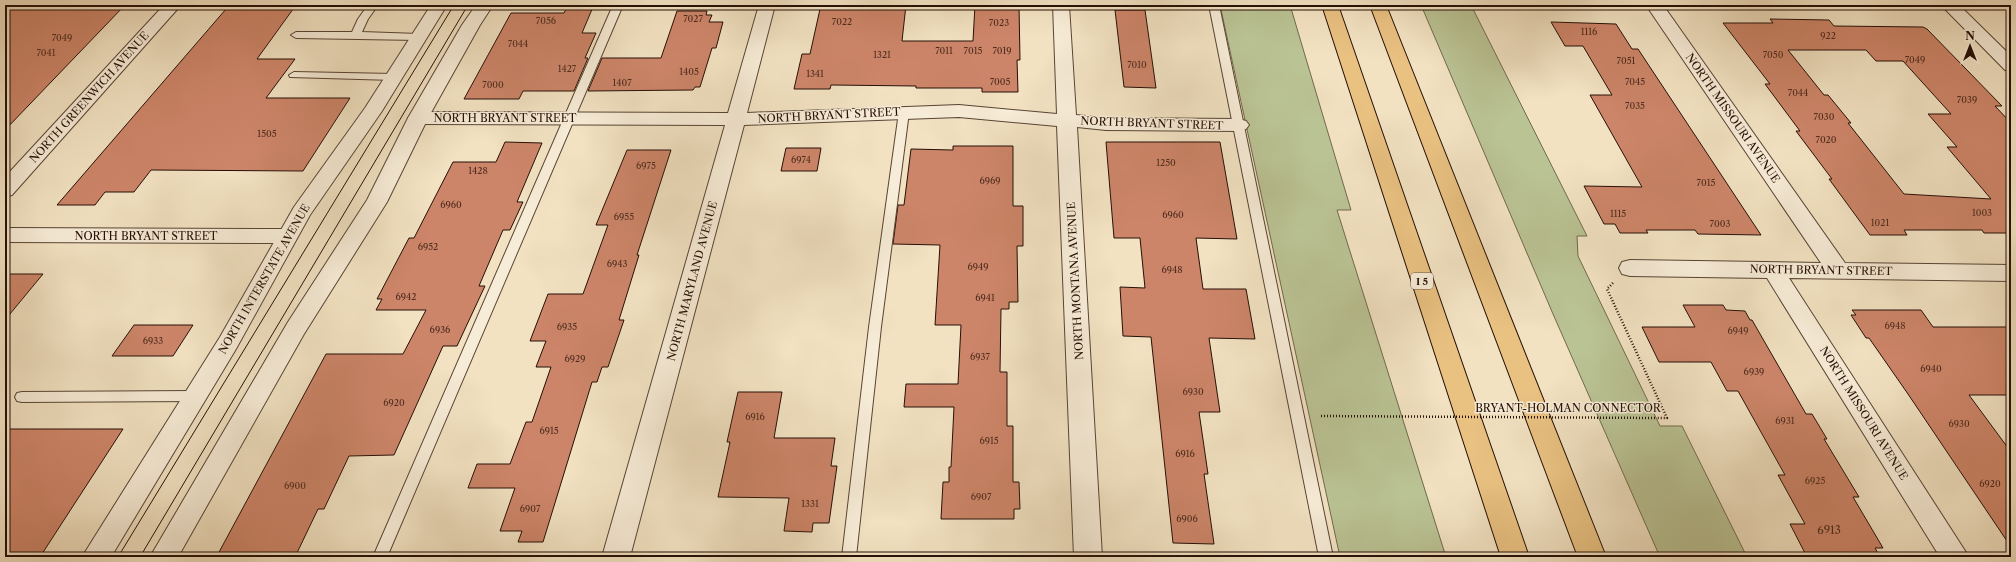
<svg xmlns="http://www.w3.org/2000/svg" width="2016" height="562" viewBox="0 0 2016 562" font-family="'Libre Caslon Text',serif">
<rect width="100%" height="100%" fill="#f2e2c2"/>
<filter id="stains"><feTurbulence type="fractalNoise" baseFrequency=".005" numOctaves="4"/><feColorMatrix values="0 0 0 0 .2 0 0 0 0 .09 0 0 0 0 .02 0 0 0 .5 -.17"/></filter>
<radialGradient id="worn" r=".72"><stop offset=".6" stop-color="#630" stop-opacity="0"/><stop offset="1" stop-color="#630" stop-opacity=".3"/></radialGradient>
<path fill="#bac394" stroke="#70694d" d="M1220,5H1290L1351,210H1337L1446,557H1340Z
M1421,5H1471L1587,236H1577L1578,256L1660,426H1682L1747,557H1660L1553,314Z"/>
<path fill="#cd8569" stroke="#250f06" fill-rule="evenodd" d="M70,5H125L5,130V6Z
M269,5H296L257,59H295L266,98H350L303,171L151,170L134,192H105L95,205H57L226,9H266Z
M844,5H906L902,41H973L975,5H1019L1020,60H1017L1018,92H982V88H916V86L831,85L830,89H794L802,54H810L820,9H844Z
M567,7H593L582,33H596L585,58H588L574,91H523L519,99H464L511,13H564Z
M1115,10H1145L1156,88L1124,87Z
M677,11H707L706,15H712L709,22H723L716,48H712L700,87H695L693,90L588,91L602,58H661Z
M1770,19L1829,20L1834,26L1923,27L1927,29L2002,106H1995L2011,123V233H1984L1982,230H1904L1907,235H1870L1829,179H1832L1796,131H1800L1765,84H1770L1723,23H1773ZM1788,50H1866L1876,61H1903L1951,114H1928L1957,147H1947L1991,199L1904,194L1848,123H1851L1828,95H1824Z
M1551,22L1616,24L1632,49H1638L1761,235L1698,234L1695,230H1646L1648,233H1620L1615,224H1604L1584,186L1642,187L1590,95H1612L1583,46H1565Z
M505,142L542,143L517,202H523L510,230H503L479,286H485L457,346H443L394,455L349,456L324,509H318L296,555L218,554L326,354H403L426,310H376L382,299H377L409,238H414L453,162H496Z
M1106,142H1220L1237,239L1196,238L1203,289H1246L1255,339L1209,338L1220,412H1199L1208,474H1204L1214,544L1173,543L1151,337L1123,336L1120,287L1145,288L1140,238H1114Z
M953,146H1013V206H1023V246H1017L1018,302H1009V309H1001L1000,372H1007V426H1013V482H1019L1020,509H1014V519H941L943,482H949V467H951L954,407H904L906,384H958L961,325H935L940,245L893,244L898,205H904L911,149L953,150Z
M786,148H821L817,171H781Z
M627,150H671L637,255H639L619,320H624L608,367H602L597,382H592L543,542H518L522,531H500L515,488H468L477,464H510L526,422H532L551,367H536L546,341H530L548,294H583L608,225H596Z
M5,274H43L5,320Z
M1683,305H1723L1726,310L1745,311L1750,320H1752L1806,414H1812L1827,439H1824L1859,497H1853L1883,548H1875L1880,557H1807L1790,524H1805L1778,475H1785L1738,391H1727L1711,362H1659L1642,327H1695Z
M1852,310H1921L1933,327H2011V395H1969L2011,452V547L1908,394L1869,338H1866L1851,315H1856Z
M134,325H193L173,356H112Z
M738,392H782L774,438H835L831,466H837L829,523H813L812,532L784,531L789,498L718,497L730,442H727Z
M5,429H123L40,557H5Z"/>
<g fill="none" stroke-linecap="round" stroke-linejoin="round">
<g stroke="#584435" stroke-width="2">
<path id="service" d="M368,5H378L368,19L362,32L419,34L424,37L419,40L296,38L291,35L296,32H352L358,19Z
M613,5H623L387,557H373Z
M1209,5H1219L1333,557H1319Z
M294,72L394,74L399,77L394,80L290,77L289,75Z
M904,109L909,112L881,327L856,557H842L869,327L899,112Z
M195,391L200,392L202,396L200,400L195,401L22,402L17,401L15,397L17,393L22,392Z"/>
</g>
<g stroke="#584435" stroke-width="2">
<path id="minor" d="M164,5H181L12,195L5,197V177Z
M759,5H775L747,113L959,105L1057,114L1053,5H1069L1076,115L1106,118L1239,119L1246,121L1249,125L1246,129L1239,131L1106,130L1077,127L1102,557H1074L1057,126L959,117L744,125L630,557H602L725,125L418,124L411,122L408,118L411,114L418,112L728,113Z
M1646,5H1663L1845,263L2011,265V281L1789,278L1969,557H1940L1767,278L1630,276L1622,274L1619,268L1622,262L1630,260L1821,263Z
M1941,5H1959L2011,56V71L2005,70Z
M5,228L287,229L294,231L298,236L294,241L287,243L5,242Z"/>
</g>
<g stroke="#584435" stroke-width="2">
<path id="tertiary" d="M431,5H447L382,111L310,215L236,349L111,557H82L220,337L294,207L365,108Z
M476,5H493L480,25L428,118L387,202L304,334L178,557H150L288,322L367,200L408,118L462,25Z"/>
</g>
<g stroke="#250f06" stroke-width="2">
<path id="motorway" d="M1322,5H1338L1529,557H1501Z
M1370,5H1386L1606,557H1578Z"/>
</g>
<path stroke="#250f06" stroke-width="2.5" stroke-dasharray="1 2" stroke-linecap="butt" d="M1613,283L1607,289L1667,418H1657"/>
<use href="#service" fill="#f7ecd7" fill-rule="evenodd"/>
<use href="#minor" fill="#f7ecd7" fill-rule="evenodd"/>
<use href="#tertiary" fill="#f7ecd7" fill-rule="evenodd"/>
<use href="#motorway" fill="#e9c181" fill-rule="evenodd"/>
<path stroke="#250f06" stroke-width="1" d="M118,557L454,5
M140,557L468,5"/>
<path stroke="#250f06" stroke-width="2.5" stroke-dasharray="1 2" stroke-linecap="butt" d="M1321,416L1657,418"/>
</g>
<g text-anchor="middle" stroke-width="3" stroke-linejoin="round" paint-order="stroke">
<g font-size="9" fill="#4f2c1f">
<text x="693" y="22">7027</text>
<text x="546" y="24">7056</text>
<text x="842" y="25">7022</text>
<text x="999" y="26">7023</text>
<text x="1589" y="35">1116</text>
<text x="1828" y="39">922</text>
<text x="62" y="41">7049</text>
<text x="518" y="47">7044</text>
<text x="944" y="54">7011</text>
<text x="973" y="54">7015</text>
<text x="1002" y="54">7019</text>
<text x="46" y="56">7041</text>
<text x="882" y="58">1321</text>
<text x="1773" y="58">7050</text>
<text x="1915" y="63">7049</text>
<text x="1626" y="64">7051</text>
<text x="1137" y="68">7010</text>
<text x="567" y="72">1427</text>
<text x="689" y="75">1405</text>
<text x="815" y="77">1341</text>
<text x="1000" y="85">7005</text>
<text x="1635" y="85">7045</text>
<text x="622" y="86">1407</text>
<text x="493" y="88">7000</text>
<text x="1798" y="96">7044</text>
<text x="1967" y="103">7039</text>
<text x="1635" y="109">7035</text>
<text x="1824" y="120">7030</text>
<text x="267" y="137">1505</text>
<text x="1826" y="143">7020</text>
<text x="801" y="163">6974</text>
<text x="1166" y="166">1250</text>
<text x="646" y="169">6975</text>
<text x="478" y="174">1428</text>
<text x="990" y="184">6969</text>
<text x="1706" y="186">7015</text>
<text x="451" y="208">6960</text>
<text x="1982" y="216">1003</text>
<text x="1618" y="217">1115</text>
<text x="1173" y="218">6960</text>
<text x="624" y="220">6955</text>
<text x="1880" y="226">1021</text>
<text x="1720" y="227">7003</text>
<text x="428" y="250">6952</text>
<text x="617" y="267">6943</text>
<text x="978" y="270">6949</text>
<text x="1172" y="273">6948</text>
<text x="406" y="300">6942</text>
<text x="985" y="301">6941</text>
<text x="1895" y="329">6948</text>
<text x="567" y="330">6935</text>
<text x="440" y="333">6936</text>
<text x="1738" y="334">6949</text>
<text x="153" y="344">6933</text>
<text x="980" y="360">6937</text>
<text x="575" y="362">6929</text>
<text x="1931" y="372">6940</text>
<text x="1754" y="375">6939</text>
<text x="1193" y="395">6930</text>
<text x="394" y="406">6920</text>
<text x="755" y="420">6916</text>
<text x="1785" y="424">6931</text>
<text x="1959" y="427">6930</text>
<text x="549" y="434">6915</text>
<text x="989" y="444">6915</text>
<text x="1185" y="457">6916</text>
<text x="1815" y="484">6925</text>
<text x="1990" y="487">6920</text>
<text x="295" y="489">6900</text>
<text x="981" y="500">6907</text>
<text x="810" y="507">1331</text>
<text x="530" y="512">6907</text>
<text x="1187" y="522">6906</text>
</g>
<rect fill="#f7ecd7" stroke="#645145" stroke-width="1" x="1411" y="273" width="22" height="16" rx="3"/>
<g font-size="10" font-weight="bold" fill="#250f06">
<text x="1422" y="285">I 5</text>
</g>
<g font-size="11" fill="#250f06" stroke="#f7ecd7">
<text transform="translate(89 97) rotate(-48)" y="4">NORTH GREENWICH AVENUE</text>
<text transform="translate(829 115) rotate(-3)" y="4">NORTH BRYANT STREET</text>
<text x="505" y="122">NORTH BRYANT STREET</text>
<text transform="translate(1733 118) rotate(55)" y="4">NORTH MISSOURI AVENUE</text>
<text transform="translate(1152 123) rotate(2)" y="4">NORTH BRYANT STREET</text>
<text x="146" y="240">NORTH BRYANT STREET</text>
<text transform="translate(1821 270) rotate(1)" y="4">NORTH BRYANT STREET</text>
<text transform="translate(264 279) rotate(-60)" y="4">NORTH INTERSTATE AVENUE</text>
<text transform="translate(692 281) rotate(-75)" y="4">NORTH MARYLAND AVENUE</text>
<text transform="translate(1075 281) rotate(-93)" y="4">NORTH MONTANA AVENUE</text>
<text x="1568" y="412">BRYANT-HOLMAN CONNECTOR</text>
<text transform="translate(1864 413) rotate(58)" y="4">NORTH MISSOURI AVENUE</text>
</g>
<g font-size="11" fill="#4f2c1f">
<text x="1829" y="534">6913</text>
</g>
</g>
<rect width="2016" height="562" fill="none" stroke="#f2e2c2" stroke-width="20"/>
<rect x="6" y="6" width="2004" height="550" fill="none" stroke="#250f06" stroke-width="2"/>
<rect x="10" y="10" width="1996" height="542" fill="none" stroke="#250f06"/>
<g transform="translate(1970 46)" stroke="#f7ecd7" stroke-width="3" paint-order="stroke">
<path d="M0-3L7 15L0 10L-7 15Z" fill="#250f06"/>
<text y="-6" font-size="11" font-weight="bold" text-anchor="middle" fill="#250f06">N</text>
</g>
<rect width="100%" height="100%" filter="url(#stains)"/>
<rect width="100%" height="100%" fill="url(#worn)"/>
</svg>
